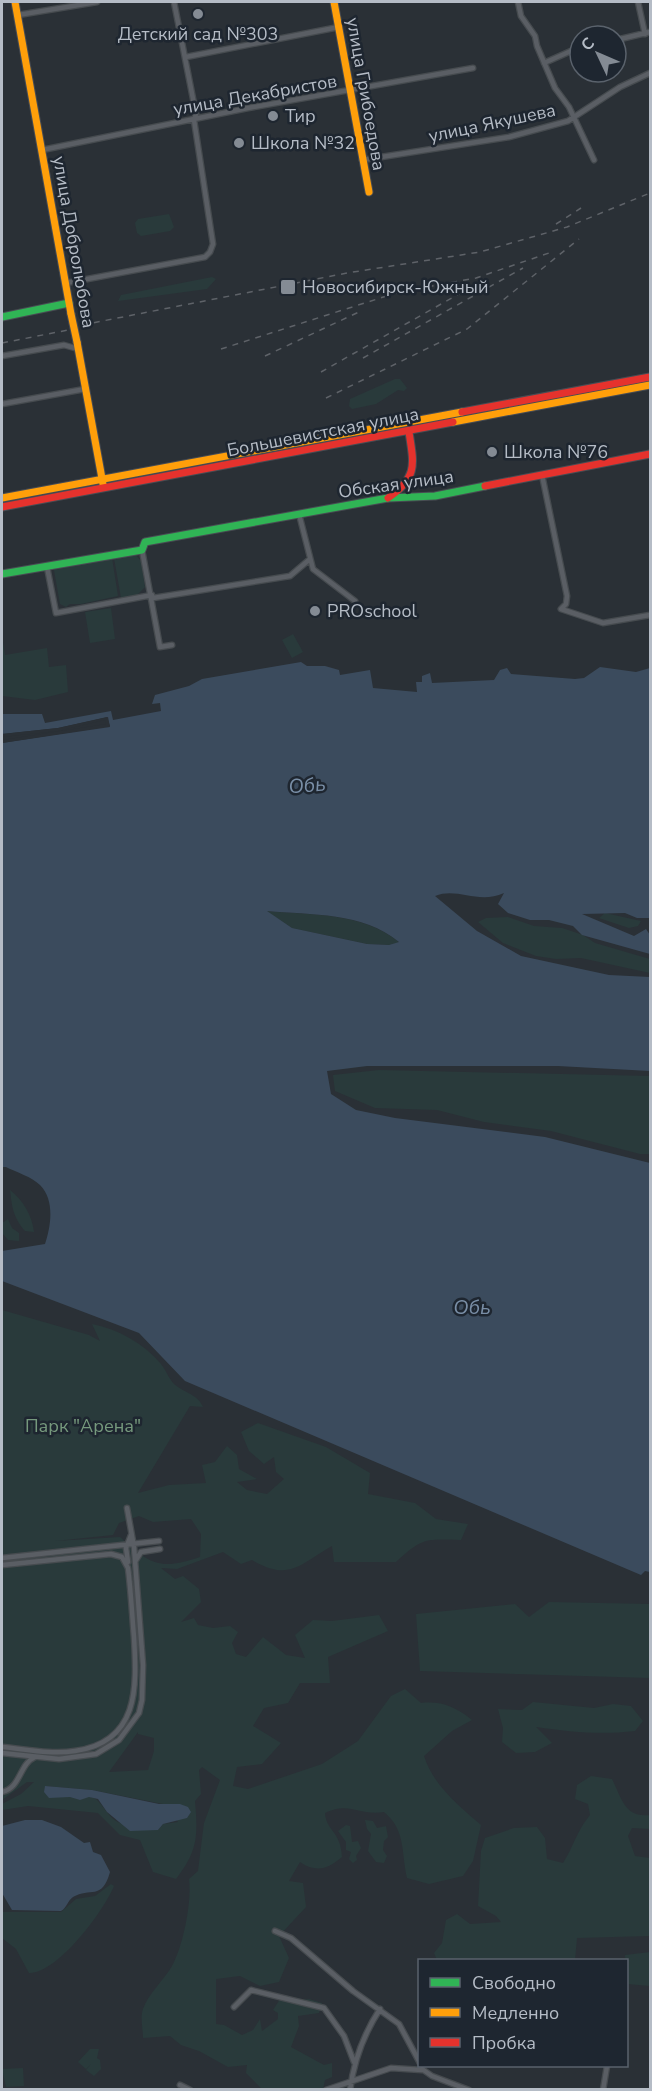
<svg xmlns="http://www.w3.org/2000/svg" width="652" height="2091" viewBox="0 0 652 2091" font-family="'Nunito Sans',sans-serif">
<rect width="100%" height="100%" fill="#2a3036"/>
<path fill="#293a3b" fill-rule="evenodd" d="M169,214L174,227L170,231L141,236L137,233L135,223L138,219Z
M212,277L216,279L207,289L118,301L121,295Z
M395,379H400L407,388L404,391L398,390L376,404L352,409L349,406L350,399Z
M135,554L141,561L145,587L137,595L121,598L114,558Z
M112,558L118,596L81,604H70L66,607L60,604L54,570Z
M111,608L115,639L90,643L85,612Z
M293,634L303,652L292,658L282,640Z
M2,636L5,655L47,648L49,667L66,665L68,692L35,700L2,696Z
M266,911C310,915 362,912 399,942L390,945L367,944L292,928Z
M605,913L641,921L638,926L629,928L599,918Z
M508,917L534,926L562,928L583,935L595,943L650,959V973L581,958L556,959L536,956L503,943L478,922L486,918Z
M379,1070L650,1076V1154H640L551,1131L484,1122L437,1110L375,1108L335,1091L333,1075Z
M10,1190C23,1200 32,1215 34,1232L25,1231C13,1217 12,1207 10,1190Z
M8,1219L12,1228L19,1233V1241L8,1240L2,1233V1223Z
M2,1310L89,1335L100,1341L92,1324C120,1330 143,1343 161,1364C166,1370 169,1379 174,1384C184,1393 198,1394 203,1407L190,1406L138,1493L169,1485L206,1483L202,1465L215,1462L227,1446L237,1455L239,1469L257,1479L237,1482L247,1490L267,1494L284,1479L276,1472L274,1457L264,1464L249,1451L241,1432L258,1423L326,1447L370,1473L368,1494L415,1503L436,1519L468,1524L461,1540C426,1539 423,1537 396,1562H334L332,1546C300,1564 290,1582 252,1560L241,1564L223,1552L177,1569L161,1568L175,1579L183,1576L199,1589L201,1602L181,1622L194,1618L198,1625L213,1628L230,1626L238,1632L232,1643L236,1654L246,1657L263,1637L286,1655L305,1658L295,1635L313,1620L332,1621L379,1615L388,1631L328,1657L330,1683H300L288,1703L264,1708L253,1726L281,1743L262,1764L237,1767L233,1786L248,1789L322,1764L358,1741L391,1696L405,1689L421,1703C443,1701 455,1707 472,1720L452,1731L424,1756C433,1785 459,1806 481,1825L473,1861L463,1876L429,1884L407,1878C401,1852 406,1830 384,1812C358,1816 350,1801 325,1813C326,1831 341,1831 342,1857C328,1869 316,1873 300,1862L289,1881L303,1883L306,1907L279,1936L289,1958L279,1982L260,1986L240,1976L216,1979V2024L224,2025L242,2035L253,2030L260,2019L262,2031L278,2019V2013L273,2010L282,1996L295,2001L309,1999L322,2003L319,2013L298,2016L299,2026L291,2047L324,2065L332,2063V2077L325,2080L323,2089H262L246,2073L247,2065L228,2067L199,2051L181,2045L170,2036L143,2038C143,2030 140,2017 143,2009C148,1994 164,1980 172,1966C183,1946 192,1902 189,1879L198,1871L204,1823L220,1780L202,1767L199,1770L201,1794L195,1801C198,1836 198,1851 176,1879L153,1872L140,1840L120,1835L98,1813L28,1806L2,1810V1804L21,1794L34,1782H27L2,1800ZM139,1516L153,1522L191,1519L201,1534L200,1557C159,1571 150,1564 120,1537L55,1541L113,1535L119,1523ZM138,1732V1734L154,1738V1751L148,1770L109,1772ZM45,1786L92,1790L168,1805L178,1822L163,1824L158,1830C147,1830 125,1827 116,1821C103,1813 98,1788 80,1800Z
M549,1602L650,1604V1678L420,1671L416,1614L515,1604L529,1617Z
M533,1702L594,1708L613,1704L631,1706L643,1721L635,1731C601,1735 570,1732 536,1727L552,1743L535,1752L516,1753L502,1742L503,1728L498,1709L522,1710Z
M591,1776L612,1779C622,1799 625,1818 650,1815V1829L632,1828L628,1836L635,1856L650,1858V1936L577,1938L575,1960H437L434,1953L442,1943L446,1920L457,1914L470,1924L501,1922L496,1916L478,1906L481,1851L485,1838L514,1828L537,1827L545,1838L547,1859L563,1863C574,1846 576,1832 590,1815L588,1804L575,1799L577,1785Z
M365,1820L373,1821L377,1828L386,1826L388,1837L384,1841L383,1850L387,1856L384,1863L376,1862L368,1851L371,1834L367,1829Z
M346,1825L350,1826L352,1842L358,1841L361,1848L356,1856L357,1860L353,1863L349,1859L351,1852L346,1850V1842L338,1831Z
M111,1884L114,1886C104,1911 57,1974 29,1973L16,1949L2,1938V1912H61L76,1899L95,1896Z
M650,1952V1986L627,1984L625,1955Z
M90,2049H99L97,2058L100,2060L101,2069L94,2076L86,2070L91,2064L86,2069L78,2062Z
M23,2068L24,2086L6,2087L2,2069Z"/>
<path fill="#3b4b5d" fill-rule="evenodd" d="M301,662L307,666H325L339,670L340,675L370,670L373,688L417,692L416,682H422V676L430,673L432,683L494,680L500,670L507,668L511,674L575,679L584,678L600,667L636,672L650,668V918H637L625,913L582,914L634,936L646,929L650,935V954L582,935L573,926L549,920H530L508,913L498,904L504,893C478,905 458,887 435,896L477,931L521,956L609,975L650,977V1071L558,1066H367L327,1071L331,1094L356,1110L395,1118L545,1137L650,1163V1572L645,1571L641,1575L185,1381L139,1333L2,1281V1251L45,1244C51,1226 55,1200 40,1185C32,1177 16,1172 6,1167H2V743L110,726L107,717L58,728L2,734V714H42L45,723L111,711L113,720L161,711L160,703L152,704L155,695L189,686L202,679ZM267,911C311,915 363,912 399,942L389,945L367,944L292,928Z
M45,1786L92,1790L159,1804H180L188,1807L191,1812L187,1818L163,1824L158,1830L130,1831L107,1812L98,1799L89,1797L80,1800L70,1797L49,1798L44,1792Z
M25,1820H42L61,1827L84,1843L90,1842L93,1852L101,1855L110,1872C102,1901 90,1887 73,1897C67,1901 67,1908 61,1911L12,1910L2,1893V1826Z"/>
<path fill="#2a3036" d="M108,717L110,727L2,743V740L106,724L105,720L58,731L2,737V734L58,728Z"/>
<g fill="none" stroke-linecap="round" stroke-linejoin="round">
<g stroke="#464b4f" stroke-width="7">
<path id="street" d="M518,2L521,16L535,36L537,46L555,88L569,107L594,160
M638,2L645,34
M18,15L97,2
M616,40L650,32
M186,57L339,27
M544,63L580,47
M42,150L248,108L473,68
M362,160L509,137L568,121L620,87L650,73
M66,283L205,257L210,252L213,244L194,120L196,114L174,2
M2,356L64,345L78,349
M2,404L85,389
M542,475L567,596L566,604L561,609L603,623L650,615
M299,514L313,569L355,601
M142,550L160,647L172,645
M47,567L56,613L152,595
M153,598L290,576L310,559
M2,1558L159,1541
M136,1560L141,1552L160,1549
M128,1562L126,1548L131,1535
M2,1565L111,1554L122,1557L128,1568C131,1591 132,1614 134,1637C137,1688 139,1742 75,1751C51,1755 25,1749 2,1747
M2,1753L59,1759L96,1754L119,1740L139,1713L142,1700L143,1665L134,1547L127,1508
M2,1792C21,1788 19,1764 35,1757
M275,1931L291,1938L353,1991L399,2024L420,2063
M234,2007L251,1990L324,2008L344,2036L354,2062
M422,2069L432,2076L469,2090
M180,2085L190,2090
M326,2090L391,2068L422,2070
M350,2090C354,2060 363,2035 380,2009
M603,2090L607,2066"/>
</g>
<g stroke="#484c53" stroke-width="9">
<path id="fast" d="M2,317L69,303
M2,574L142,550L145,542L388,498L435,496L485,486"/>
</g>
<g stroke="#484c53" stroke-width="9">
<path id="slow" d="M15,2L71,314
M334,2L369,192
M77,342L103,484
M453,422L650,385
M2,498L462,412"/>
</g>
<g stroke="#484c53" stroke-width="9">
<path id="jam" d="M462,412L650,377
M485,486L650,454
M388,498C418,477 414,465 409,432
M2,507L453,422"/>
</g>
<use href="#street" stroke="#5a5e64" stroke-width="4.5"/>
<use href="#fast" stroke="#30b455" stroke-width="7"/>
<use href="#slow" stroke="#ff9f0a" stroke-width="7"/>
<use href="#jam" stroke="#e5322d" stroke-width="7"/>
<path stroke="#5e6268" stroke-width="1.5" stroke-dasharray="6 6" stroke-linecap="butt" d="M556,224L581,208
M82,325L347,273L480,252L567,227L650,193
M2,343L68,330
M221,349L399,292L476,278L549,253
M265,356L361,311
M363,358L523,268
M321,372L480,282
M326,398L467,329L579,239"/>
<g stroke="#484c53" stroke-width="9" stroke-linecap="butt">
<path id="slow-bridge" d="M71,314L77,342"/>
</g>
<use href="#slow-bridge" stroke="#ff9f0a" stroke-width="7"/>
</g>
<g fill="#848b94" stroke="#1e2630" stroke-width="2">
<circle cx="198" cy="14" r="6"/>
<circle cx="273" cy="116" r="6"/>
<circle cx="239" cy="143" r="6"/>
<rect x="280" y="279" width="16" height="16" rx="3"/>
<circle cx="492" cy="452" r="6"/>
<circle cx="315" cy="611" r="6"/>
</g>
<g text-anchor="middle" stroke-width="5" stroke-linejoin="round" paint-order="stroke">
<g font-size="18" fill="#b5bcc6" stroke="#1e2630" text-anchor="start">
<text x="198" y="40" text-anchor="middle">Детский сад №303</text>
<text x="285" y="122">Тир</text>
<text x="251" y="149">Школа №32</text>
<text x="302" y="293">Новосибирск-Южный</text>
<text x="504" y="458">Школа №76</text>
<text x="327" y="617">PROschool</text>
</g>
<g font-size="18" fill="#b5bcc6" stroke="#1e2630">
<text transform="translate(366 94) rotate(80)" y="6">улица Грибоедова</text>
<text transform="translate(255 95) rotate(-10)" y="6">улица Декабристов</text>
<text transform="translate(492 123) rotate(-12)" y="6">улица Якушева</text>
<text transform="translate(74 242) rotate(80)" y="6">улица Добролюбова</text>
<text transform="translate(323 432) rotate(-11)" y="6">Большевистская улица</text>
<text transform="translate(396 484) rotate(-8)" y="6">Обская улица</text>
</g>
<g font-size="18" fill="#76997d" stroke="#1e2630">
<text x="83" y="1432">Парк "Арена"</text>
</g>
<g font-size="20" font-style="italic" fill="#798ea6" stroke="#1e2630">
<text transform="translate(307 785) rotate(-5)" y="7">Обь</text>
<text x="472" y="1314">Обь</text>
</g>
</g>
<rect width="652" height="2091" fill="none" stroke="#b5bcc6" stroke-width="6"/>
<rect x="418" y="1959" width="210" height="108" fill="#1e2630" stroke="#5a626c" stroke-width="1.5"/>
<rect x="430" y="1978" width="30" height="9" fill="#30b455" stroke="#5a626c" stroke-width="1.5"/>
<text x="472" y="1989" font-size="18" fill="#b5bcc6">Свободно</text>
<rect x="430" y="2008" width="30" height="9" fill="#ff9f0a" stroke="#5a626c" stroke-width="1.5"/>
<text x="472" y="2019" font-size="18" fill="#b5bcc6">Медленно</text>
<rect x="430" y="2038" width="30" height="9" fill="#e5322d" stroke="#5a626c" stroke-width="1.5"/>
<text x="472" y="2049" font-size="18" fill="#b5bcc6">Пробка</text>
<g transform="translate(598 54) rotate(314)"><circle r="28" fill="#1e2630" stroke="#5a626c" stroke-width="1.5"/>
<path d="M0-4.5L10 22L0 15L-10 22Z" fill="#848b94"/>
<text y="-9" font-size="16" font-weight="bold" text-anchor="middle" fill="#b5bcc6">С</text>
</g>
</svg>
